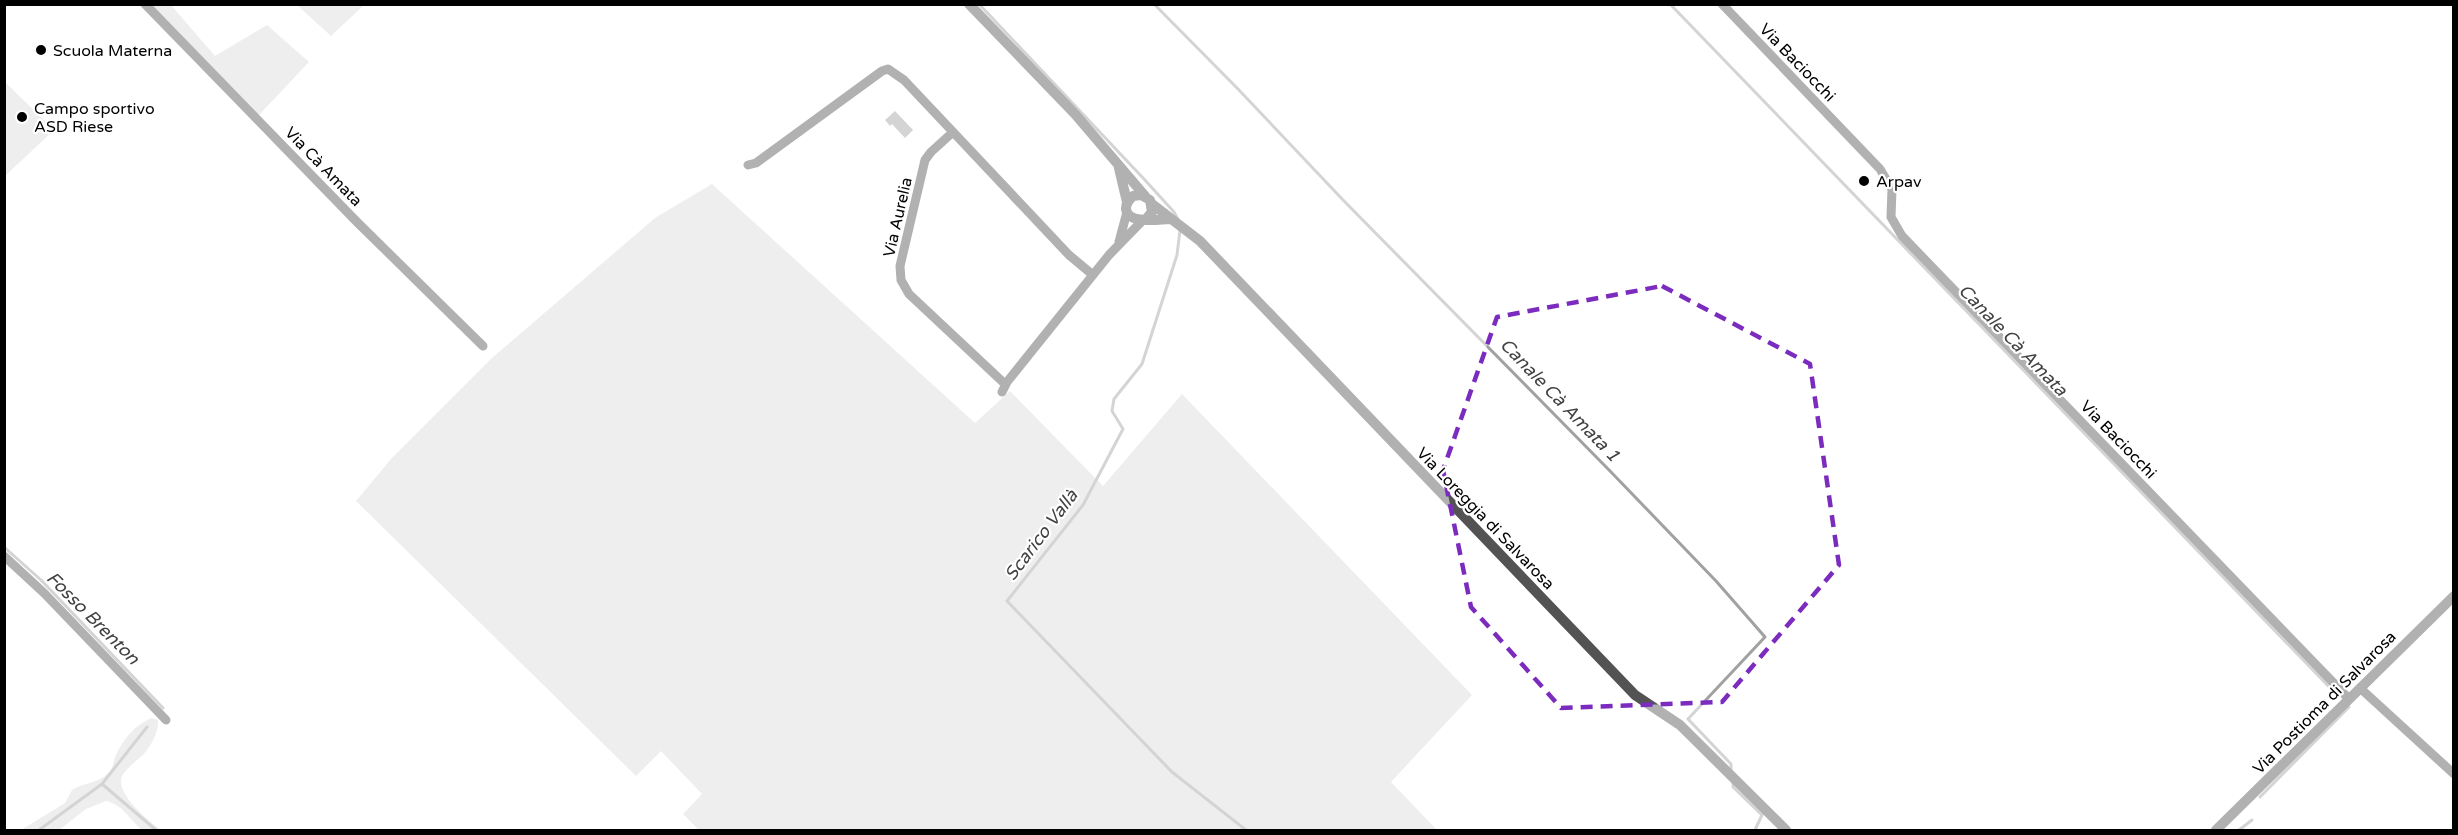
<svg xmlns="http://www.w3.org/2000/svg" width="2458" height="835" viewBox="0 0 2458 835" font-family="'Varela Round',sans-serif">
<rect width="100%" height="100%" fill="#fff"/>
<path fill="#dadada" d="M144,5H171L215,56L267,25L309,62L259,115Z
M297,5H364L331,36Z
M5,82L54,130L5,176Z
M712,184L975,423L1010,391L1103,486L1182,394L1472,695L1391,782L1437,830H699L683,814L702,794L661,751L636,776L356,501L391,459L493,357L655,218Z
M151,718L158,720C158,728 157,732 154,738C145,758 136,758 124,773C110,790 149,821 161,830H142C130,820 122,804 106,801L86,809L59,830H21L65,803L72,790C84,782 99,784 109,772C114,767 113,760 116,755C124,738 134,726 151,718Z"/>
<path fill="#a1a1a1" d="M895,111L913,130L905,138L892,124L890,126L885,120Z"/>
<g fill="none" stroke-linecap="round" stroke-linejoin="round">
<path stroke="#a1a1a1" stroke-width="3" d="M979,4L1144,179L1174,212L1179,221
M1154,4L1238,89L1344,201L1611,472L1716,581L1765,637L1688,719L1731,764V770
M1670,4L2336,694
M1180,230L1177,255L1142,364L1114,399L1112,411L1123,429L1083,505L1007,601L1172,772L1246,830
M4,547L41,580L163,708
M147,727L102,784L156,830
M1733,783V787L1762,815L1755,830
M2260,797L2349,707
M39,830L102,784
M2239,830L2252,820"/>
<path stroke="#535353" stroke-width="9" d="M145,4L357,222L483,346
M1722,4L1880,169L1892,189L1891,217L1902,236L2349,699
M953,132L931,152L925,160L900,266L901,280L909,294L1005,384
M748,165L756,163L882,71L888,69L904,80L1069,255L1093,275
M1119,242L1127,212
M1002,392L1007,382L1109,255L1143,220
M4,556L44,593L166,720
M2360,688L2454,774"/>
<path stroke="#535353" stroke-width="10" d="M969,4L1075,114L1145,196
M1119,168L1127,202
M1152,204L1200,241L1635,695L1680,725L1786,830
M1147,218L1152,212L1150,200L1141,195L1133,196C1129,200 1126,203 1126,209C1128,225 1159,219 1171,219
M2216,830L2454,596"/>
</g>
<path d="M0 0H2458V835H0ZM1662,286L1810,364L1839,565L1722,702L1561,708L1471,607L1443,470L1497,317Z" fill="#fff" fill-opacity=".55" fill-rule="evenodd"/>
<path fill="none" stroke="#7b2cbf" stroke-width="4.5" stroke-dasharray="12 8" stroke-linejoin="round" d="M1662,286L1810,364L1839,565L1722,702L1561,708L1471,607L1443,470L1497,317Z"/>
<g fill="#000" stroke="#fff" stroke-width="2">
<circle cx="41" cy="50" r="6"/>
<circle cx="22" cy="117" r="6"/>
<circle cx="1864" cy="181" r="6"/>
</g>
<g text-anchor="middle" stroke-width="4.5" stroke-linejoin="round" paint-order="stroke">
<g font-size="16" fill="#000" stroke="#fff" text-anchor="start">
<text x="53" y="56">Scuola Materna</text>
<text x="34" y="114">Campo sportivo<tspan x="34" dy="18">ASD Riese</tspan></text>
<text x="1876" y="187">Arpav</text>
</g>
<g font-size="16" fill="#000" stroke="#fff">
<text transform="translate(1798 62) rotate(46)" y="6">Via Baciocchi</text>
<text transform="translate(324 166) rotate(46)" y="6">Via Cà Amata</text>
<text transform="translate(897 217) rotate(-77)" y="6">Via Aurelia</text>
<text transform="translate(2119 439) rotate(46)" y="6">Via Baciocchi</text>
<text transform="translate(1486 518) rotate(46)" y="6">Via Loreggia di Salvarosa</text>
<text transform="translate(2324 702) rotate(-45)" y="6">Via Postioma di Salvarosa</text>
</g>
<g font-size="18" font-style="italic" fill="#424242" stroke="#fff">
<text transform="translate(2013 340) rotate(46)" y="6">Canale Cà Amata</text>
<text transform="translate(1560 400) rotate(46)" y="6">Canale Cà Amata 1</text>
<text transform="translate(1041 535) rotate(-53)" y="6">Scarico Vallà</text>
<text transform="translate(93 618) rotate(45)" y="6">Fosso Brenton</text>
</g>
</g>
<rect width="2458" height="835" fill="none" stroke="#000000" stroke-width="12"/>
</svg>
